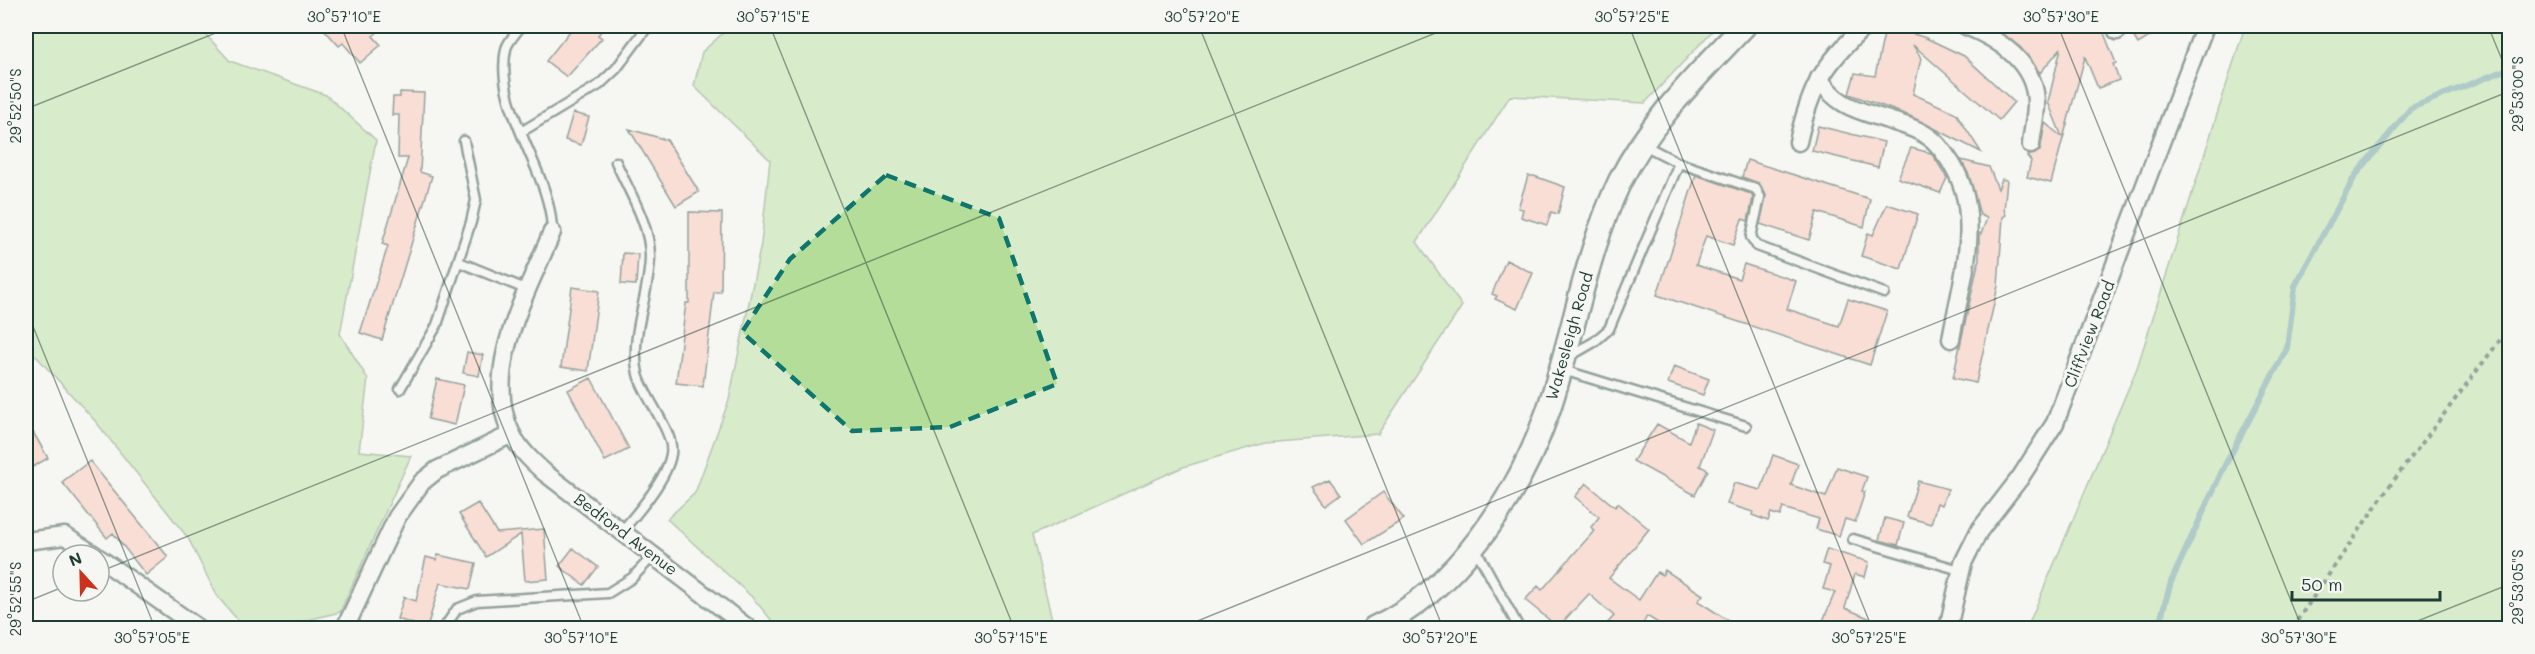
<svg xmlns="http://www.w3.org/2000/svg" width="2535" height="654" viewBox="0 0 2535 654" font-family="Mali,sans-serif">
<rect width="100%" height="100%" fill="#f6f6f2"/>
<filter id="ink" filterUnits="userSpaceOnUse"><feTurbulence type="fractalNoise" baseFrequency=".0167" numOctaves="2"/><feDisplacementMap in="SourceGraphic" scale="12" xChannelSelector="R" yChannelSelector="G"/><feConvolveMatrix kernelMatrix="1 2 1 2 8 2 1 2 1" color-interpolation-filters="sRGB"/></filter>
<g filter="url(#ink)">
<path fill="#b4dd9a" stroke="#6a8d67" stroke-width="1.5" d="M26,26H198L230,61L326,95L376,140L340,334L368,379L359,451L411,456L340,612L279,627L242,625L217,596L188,538L96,422L26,345Z
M731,26H1717L1645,103L1510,96L1417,242L1462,306L1378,434L1265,443L1183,467L1032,535L1054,628H778L753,598L667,519L695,493L729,400L761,244L770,160L694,86L702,52Z
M2245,26H2509V628H2027L2137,368Z"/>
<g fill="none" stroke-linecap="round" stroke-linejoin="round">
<path stroke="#589497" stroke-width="6" d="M2158,628L2171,582L2223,469L2287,348L2295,286L2355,176L2411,108L2510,68"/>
</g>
<path fill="#fac0b1" stroke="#1f3d34" stroke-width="1.5" d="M321,26H385L373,36L381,45L360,63L343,43L339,46Z
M574,26H605L598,35L602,38L567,77L546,61Z
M1990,26H2101L2116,63L2113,64L2119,80L2098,88L2085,57L2051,183L2027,177L2031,161L2027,156L2040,151L2045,123L2062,137L2048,102L2061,48L2040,73L2020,47Z
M2127,26H2145L2151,36L2138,44Z
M1885,29L1898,32V29L1926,38L1964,56L2014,102L1999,120L1913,45L1921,58L1913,94L1956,113L1981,152L1910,116L1849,94L1855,73L1875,76Z
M400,92L424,93L420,172L432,176L382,340L360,333L388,246L382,244L408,158H398L399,115H392L393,97H400Z
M573,113L589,117L581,145L565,140Z
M1818,126L1884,142L1878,167L1812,151Z
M629,129L667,140L699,192L676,206Z
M1911,148L1931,153L1938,163L1947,178L1940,193L1898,178Z
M1747,160L1870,199L1864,227L1817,212L1809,240L1760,224L1766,195L1759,183L1742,177Z
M1961,160L1989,167L1998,189L2002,179L2007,180L2004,210L2006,215L2003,217L1998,286L1976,383L1953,378L1979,259V233L1981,234L1987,218L1980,215L1969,175Z
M1696,175L1751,194L1753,198L1748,221L1742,219L1733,245L1706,236L1696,265L1739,279L1744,264L1796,281L1787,309L1839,326L1848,299L1887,311L1870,365L1657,295Z
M1528,176H1534L1565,187L1558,214L1551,212L1547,225L1521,217L1523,209L1518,208Z
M1887,204L1918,214L1901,269L1861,256L1868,233L1873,235Z
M689,212L722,213L721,292H714L703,386L676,383L686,303H689Z
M623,253L638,254L636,285L621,284Z
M1506,260L1533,273L1517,309L1495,299L1497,296L1492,294Z
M572,287L599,291L588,371L561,367Z
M467,352L483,355L479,376L463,373Z
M1674,366L1709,379L1703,395L1668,383Z
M591,378L629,449L605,461L568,390Z
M437,379L464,385L455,425L428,419Z
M26,420L48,458L26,471Z
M1696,423L1713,430L1700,466L1708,470L1695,495L1633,461L1657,424L1689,442Z
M1773,455L1798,464L1791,485L1826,497L1837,467L1867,477L1862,491L1865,492L1855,522L1845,519L1839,536L1816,529L1819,519L1783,508L1780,516L1771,513L1768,521L1752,515L1753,512L1727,504L1734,483L1761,490Z
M90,461L168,557L146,575L113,533L107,538L62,482Z
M1330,479L1341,494L1326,505L1313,487Z
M1918,481L1948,489L1942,505L1937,503L1931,524L1907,517Z
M1586,483L1615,507L1618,503L1649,529L1609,578L1639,600L1657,572L1662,575L1665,570L1703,595L1698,601L1740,628H1666L1647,616L1641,628H1603L1614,616L1589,594L1558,627L1525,600L1538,586L1542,590L1594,531L1591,527L1599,517L1575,497Z
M1383,492L1404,519L1364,544L1346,519Z
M478,503L497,533L544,529L548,579L525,581L521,534L486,557L459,514Z
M1885,518L1904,523L1898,545L1879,540Z
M573,548L598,567L584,585L559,566Z
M1827,549L1869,562L1865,577L1855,574L1845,608L1892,628H1820L1835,592L1823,589L1830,566L1822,564Z
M438,555L476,563L470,589L440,583L427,628L397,619L404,597L416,601L426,557L437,560Z"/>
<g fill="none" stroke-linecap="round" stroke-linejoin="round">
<g stroke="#1f3d34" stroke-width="13">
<path id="lane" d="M521,26C517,32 508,41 506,49C493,110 552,171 552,232
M521,132L599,85L616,69L648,26
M1644,145L1679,163L1756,189L1760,197L1751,237L1757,246L1884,293
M616,162C628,190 650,224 650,256C650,295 629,335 638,374C644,398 675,432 671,454C667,479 638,512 622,531
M459,262L528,290
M1568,357L1594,342L1609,329L1679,163
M1563,370L1746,426
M400,389L437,325L471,222L476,200L464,141
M1853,539L1960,570
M1474,546L1519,628
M444,628L457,609L477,601L608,593L632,578L654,555"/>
</g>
<g stroke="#1f3d34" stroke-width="21">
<path id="street" d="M1966,26C1999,39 2036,63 2036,104C2036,117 2032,132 2031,145
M2115,26L2117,31
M1819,78C1838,108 1859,110 1891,121C1904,125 1918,129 1929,137C1937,142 1942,150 1947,157C1987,210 1961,281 1951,339
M1798,142C1810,87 1824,64 1865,26
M552,232C528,292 480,371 512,435C520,450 533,462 545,473L748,628
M26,541L65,536L95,555
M99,558L198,628
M345,628L397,517L422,482L437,470L512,434
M1948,628L1963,563L1979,531L2020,478L2055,423L2205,26"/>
</g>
<g stroke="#1f3d34" stroke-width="27">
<path id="secondary" d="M1374,628C1456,591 1519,495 1548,411C1574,335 1585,254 1620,181C1650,121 1699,74 1744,26"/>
</g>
<path stroke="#1f3d34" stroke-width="4" stroke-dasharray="4.5 4.5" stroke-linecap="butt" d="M2292,628L2391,484L2510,327"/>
<use href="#lane" stroke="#f6f6f2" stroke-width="8"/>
<use href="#street" stroke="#f6f6f2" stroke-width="16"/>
<use href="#secondary" stroke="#f6f6f2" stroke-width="22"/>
</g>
</g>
<path d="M0 0H2535V654H0ZM886,175L999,218L1057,384L950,427L852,431L742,332L790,259Z" fill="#f6f6f2" fill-opacity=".55" fill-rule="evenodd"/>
<path fill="none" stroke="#0f766e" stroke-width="4.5" stroke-dasharray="12 8" stroke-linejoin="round" d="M886,175L999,218L1057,384L950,427L852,431L742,332L790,259Z"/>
<path fill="none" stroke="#1f3d34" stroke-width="1.5" stroke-opacity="0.45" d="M341,26L584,628M770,26L1014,628M1199,26L1443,628M1629,26L1872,628M2058,26L2302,628M2488,26L2510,79M26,109L233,26M26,309L155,628M99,572L1453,26M26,602L63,587M1180,628L2510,91M2400,628L2510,584"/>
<g text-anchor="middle" stroke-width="6" stroke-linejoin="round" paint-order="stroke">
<g font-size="16" fill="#1f3d34" stroke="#f6f6f2">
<text transform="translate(2089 334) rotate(-69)" y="6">Cliffview Road</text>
<text transform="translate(1569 336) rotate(-74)" y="6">Wakesleigh Road</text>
<text transform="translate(626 534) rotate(37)" y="6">Bedford Avenue</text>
</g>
</g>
<rect width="2535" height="654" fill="none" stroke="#f6f6f2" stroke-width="66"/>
<g transform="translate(81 573) rotate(338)"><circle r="28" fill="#f6f6f2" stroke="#a0aca6" stroke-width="1.5"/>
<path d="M0-4.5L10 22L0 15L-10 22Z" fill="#c8321e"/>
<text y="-9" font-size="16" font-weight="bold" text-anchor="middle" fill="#1f3d34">N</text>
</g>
<path d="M2292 591v9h148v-9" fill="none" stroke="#1f3d34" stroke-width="3"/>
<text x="2301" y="591" font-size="18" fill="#1f3d34" stroke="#f6f6f2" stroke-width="4.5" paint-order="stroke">50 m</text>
<rect x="33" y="33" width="2469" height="588" fill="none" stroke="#1f3d34" stroke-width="2"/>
<g font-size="15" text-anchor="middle" fill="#1f3d34">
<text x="344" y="22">30°57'10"E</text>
<text x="773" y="22">30°57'15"E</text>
<text x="1202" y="22">30°57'20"E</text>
<text x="1632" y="22">30°57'25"E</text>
<text x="2061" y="22">30°57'30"E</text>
<text transform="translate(2518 94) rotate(-90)" y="5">29°53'00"S</text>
<text transform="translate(16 106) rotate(-90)" y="5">29°52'50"S</text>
<text transform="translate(2518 587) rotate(-90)" y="5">29°53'05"S</text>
<text transform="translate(16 599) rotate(-90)" y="5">29°52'55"S</text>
<text x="152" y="643">30°57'05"E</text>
<text x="581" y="643">30°57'10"E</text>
<text x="1011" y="643">30°57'15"E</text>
<text x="1440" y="643">30°57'20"E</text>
<text x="1869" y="643">30°57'25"E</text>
<text x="2299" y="643">30°57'30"E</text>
</g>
</svg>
